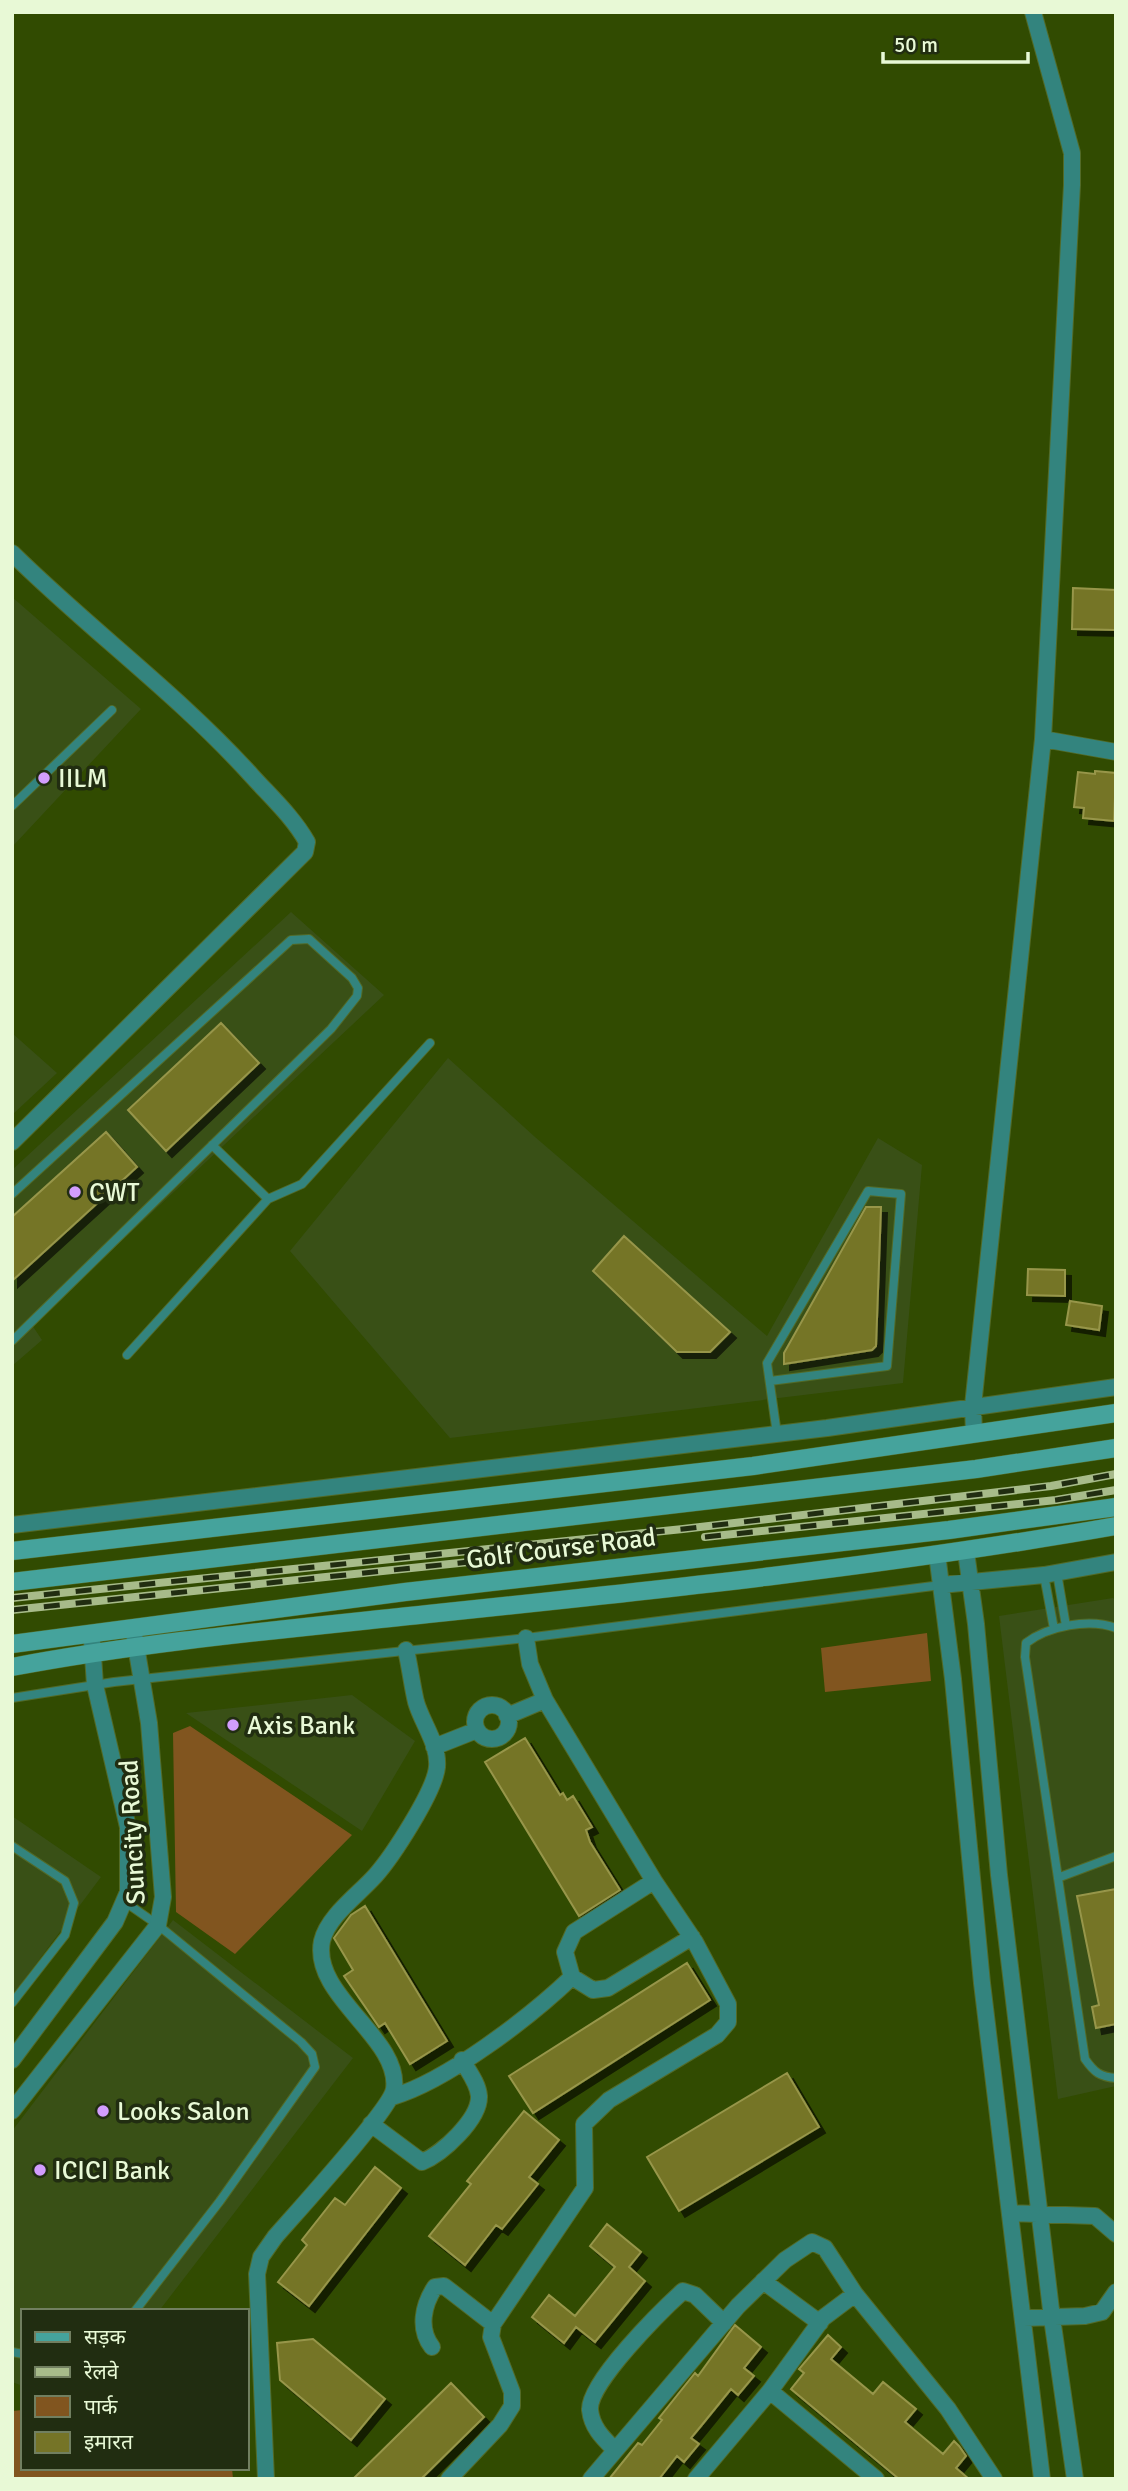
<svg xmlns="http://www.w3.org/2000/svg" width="1128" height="2491" viewBox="0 0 1128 2491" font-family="Signika,'Noto Sans Devanagari',sans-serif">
<defs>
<filter id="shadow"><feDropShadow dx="6" dy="6" stdDeviation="0" flood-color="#0009"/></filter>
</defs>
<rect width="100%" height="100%" fill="#314b01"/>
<path fill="#395016" d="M12,597L141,709L12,847Z
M291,912L384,995L32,1325L42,1340L12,1366V1170Z
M12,1033L57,1073L12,1115Z
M448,1058L535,1137L767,1336L878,1138L922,1165L903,1383L450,1438L290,1251Z
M1113,1598L1116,1601V2086L1058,2099L999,1616Z
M352,1695L415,1741L362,1831L186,1713Z
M12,1816L101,1877L12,1996Z
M173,1920L353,2058L159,2311H23V2386L12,2382V2131Z"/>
<path fill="#81551f" d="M927,1633L931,1681L825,1692L821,1648Z
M190,1726L352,1835L235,1954L176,1912L173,1733Z
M23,2410V2468H232L233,2479H12V2411Z"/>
<path fill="#757427" stroke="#97964a" stroke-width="2" filter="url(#shadow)" d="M1073,588L1116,590V630L1072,629Z
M1095,771L1116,773L1114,821L1083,818L1084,808L1074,807L1078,772L1095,774Z
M221,1023L259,1063L166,1151L128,1110Z
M106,1132L137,1167L12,1281V1217Z
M866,1207H881L876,1346L872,1350L784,1364V1353Z
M624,1236L730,1332L710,1352H677L593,1271Z
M1028,1269L1065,1270V1296L1027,1295Z
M1070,1301L1102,1306L1099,1330L1066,1325Z
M525,1738L560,1795L563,1793L567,1800L573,1796L592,1827L586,1830L590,1842L620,1890L579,1916L485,1762Z
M1116,1889V2024L1096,2028L1092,2007L1099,2005L1077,1896Z
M365,1906L447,2041L410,2064L385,2023L379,2027L344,1976L353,1970L334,1938L351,1915Z
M687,1963L710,2000L533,2113L509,2076Z
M787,2073L819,2127L679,2211L647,2157Z
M524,2111L559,2140L529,2177L538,2184L502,2229L496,2225L465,2265L429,2236L471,2184L467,2181Z
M375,2167L401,2188L309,2306L278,2282L307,2245L302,2240L335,2198L345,2205Z
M607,2224L641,2252L629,2267L645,2281L595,2342L576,2327L564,2343L532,2317L549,2295L575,2316L615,2267L590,2246Z
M735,2325L761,2347L744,2368L754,2376L738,2395L731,2389L701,2426L691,2438L699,2444L684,2462L677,2456L659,2479H609L638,2443L642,2445L662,2420L659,2418L695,2373L698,2376Z
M828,2335L841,2347L831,2359L873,2394L883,2382L916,2409L905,2422L943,2454L954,2441L959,2446L966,2456L956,2468L969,2479H899L791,2389L804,2373L799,2369Z
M313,2339L385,2399L351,2440L280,2380L277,2343Z
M451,2383L484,2417L421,2479H353Z"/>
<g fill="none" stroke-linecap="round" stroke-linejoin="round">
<g stroke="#526a27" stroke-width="10">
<path id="lane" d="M12,806L112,710
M212,1145L268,1199L302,1184L430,1043
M12,1194L291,940L309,939L352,978L358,988L357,996L331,1029L12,1341
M127,1355L268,1199
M770,1381L887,1366L901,1194L868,1191L767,1363L777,1434
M1057,1573L1066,1626
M1044,1575L1054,1629
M1116,1628C1089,1618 1048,1626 1026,1643L1025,1657L1085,2059C1094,2072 1100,2077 1116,2078
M12,1698L114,1682L526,1638L941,1585
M12,1846L65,1881L74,1903L65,1935L12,2003
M1060,1877L1116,1856
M125,1902L158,1925L301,2042L312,2054L315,2067L220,2201L135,2311
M12,2352L23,2354"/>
</g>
<g stroke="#526a27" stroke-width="18">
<path id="street" d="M12,553C90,630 179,695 252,776C271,797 293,817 307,842L305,852L12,1142
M1043,739L1116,752
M974,1434L973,1406L1043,739L1072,185V153L1033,12
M12,1525L827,1428L1116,1387
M966,1552L976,1624L999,1875L1052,2318L1075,2479
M937,1554L953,1679L982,1983L1042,2479
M941,1585L1044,1575L1116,1562
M475 1722a17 17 0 1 1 34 0a17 17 0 1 1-34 0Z
M507,1716L545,1700
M434,1747L477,1730
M654,1881L574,1932L565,1952L572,1977L593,1990L608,1988L692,1937
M12,2060L115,1922L128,1892V1827L95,1685L92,1641
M392,2097C447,2081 530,2017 572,1977
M12,2111L158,1925L163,1897L149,1723L134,1634
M371,2124L422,2162C442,2154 480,2119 479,2096C478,2083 468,2071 462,2060
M1011,2213L1095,2216L1116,2234
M763,2281L820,2323
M1024,2318L1085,2316L1102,2312L1116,2292
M432,2347C418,2329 423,2305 435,2287L444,2286L493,2324
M770,2391L876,2479
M615,2450C603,2438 592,2428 590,2410C588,2383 662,2310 683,2291L695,2295L724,2323
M266,2479L257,2274L261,2257L275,2237C294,2215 391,2109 394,2089C401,2038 311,1996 322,1941C328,1916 358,1895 375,1876C392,1857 435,1791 437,1767C439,1744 422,1723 416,1702C412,1685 410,1667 406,1650
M449,2479L500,2425L512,2406V2392L491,2337L493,2324L585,2188L584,2124L609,2100L717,2035L728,2022V2004L695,1942L654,1881L545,1700L530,1664L526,1638
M591,2479L738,2306L785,2260L812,2242L825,2248L855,2294L948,2409L994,2479
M696,2479L770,2391L823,2318L855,2294"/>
</g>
<g stroke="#526a27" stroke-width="19">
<path id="secondary" d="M12,1551L753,1466L1116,1413
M12,1582L976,1469L1116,1448
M12,1644L405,1592L949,1530L1116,1507
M12,1667C150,1641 289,1629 428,1614C658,1590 888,1566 1116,1526"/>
</g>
<use href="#lane" stroke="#33847e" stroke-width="8"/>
<use href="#street" stroke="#33847e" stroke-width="16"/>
<use href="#secondary" stroke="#45a39c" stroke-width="18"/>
<g stroke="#a7bb8a" stroke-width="8">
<path id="rail" d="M705,1537L1056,1500L1116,1490
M12,1598L683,1529L1051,1486L1116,1474
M12,1610L507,1558"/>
</g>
<use href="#rail" stroke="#212d11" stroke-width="5" stroke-dasharray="16" stroke-linecap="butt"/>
</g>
<g fill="#d29dfd" stroke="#212d11" stroke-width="2.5">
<circle cx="44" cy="778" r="7"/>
<circle cx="75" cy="1192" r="7"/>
<circle cx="233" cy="1725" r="7"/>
<circle cx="103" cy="2111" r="7"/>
<circle cx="40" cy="2170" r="7"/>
</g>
<g text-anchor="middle" stroke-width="7" stroke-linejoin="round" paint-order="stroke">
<g font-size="26" fill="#e8f9d6" stroke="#212d11" text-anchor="start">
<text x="58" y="787">IILM</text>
<text x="89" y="1201">CWT</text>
<text x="247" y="1734">Axis Bank</text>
<text x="117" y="2120">Looks Salon</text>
<text x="54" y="2179">ICICI Bank</text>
</g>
<g font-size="26" fill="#e8f9d6" stroke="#212d11">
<text transform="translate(561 1548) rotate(-7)" y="9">Golf Course Road</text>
<text transform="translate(132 1832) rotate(-93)" y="9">Suncity Road</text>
</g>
</g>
<rect width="1128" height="2491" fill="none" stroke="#e8f9d6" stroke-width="28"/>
<rect x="21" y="2309" width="228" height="161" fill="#212d11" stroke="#717f60" stroke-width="2"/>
<rect x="35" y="2332" width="35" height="10" fill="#45a39c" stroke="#717f60" stroke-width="2"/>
<text x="84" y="2344" font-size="21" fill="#e8f9d6">सड़क</text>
<rect x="35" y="2367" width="35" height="10" fill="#a7bb8a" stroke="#717f60" stroke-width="2"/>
<text x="84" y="2379" font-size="21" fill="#e8f9d6">रेलवे</text>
<rect x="35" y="2396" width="35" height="21" fill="#81551f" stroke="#717f60" stroke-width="2"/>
<text x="84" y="2414" font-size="21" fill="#e8f9d6">पार्क</text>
<rect x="35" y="2432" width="35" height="21" fill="#757427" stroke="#717f60" stroke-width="2"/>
<text x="84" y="2449" font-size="21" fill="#e8f9d6">इमारत</text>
<path d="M883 52v10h145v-10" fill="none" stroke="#e8f9d6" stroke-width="3.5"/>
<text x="894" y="52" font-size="21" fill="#e8f9d6" stroke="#212d11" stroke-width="5" paint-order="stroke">50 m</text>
</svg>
